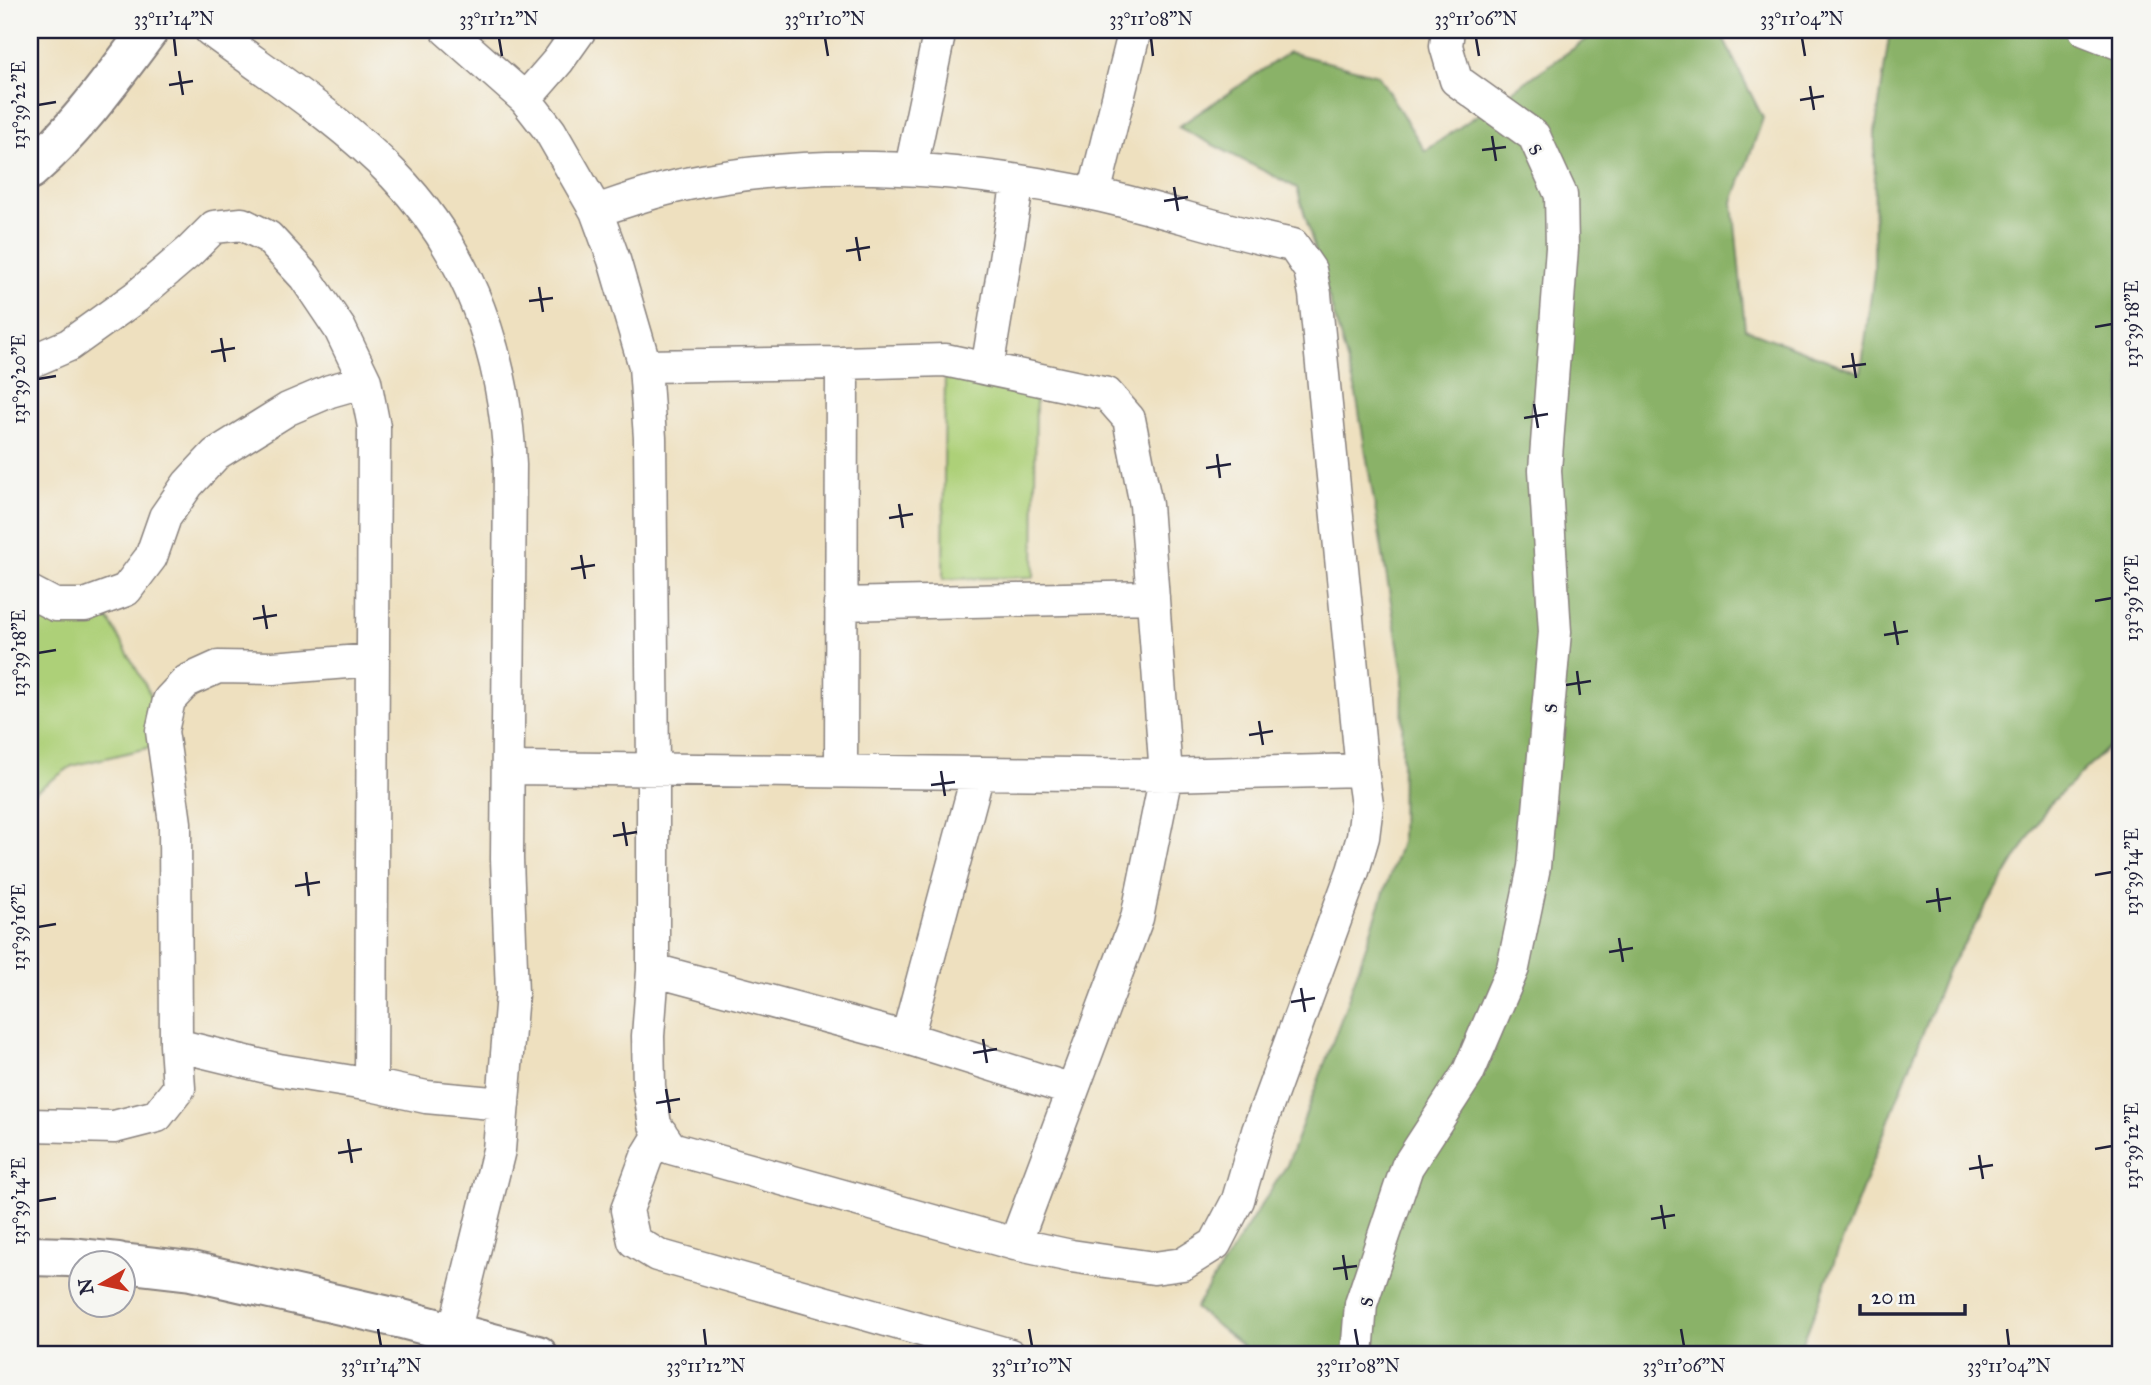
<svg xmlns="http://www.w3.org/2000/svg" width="2151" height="1385" viewBox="0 0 2151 1385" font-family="'IM FELL Great Primer',serif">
<rect width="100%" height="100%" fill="#f6f6f2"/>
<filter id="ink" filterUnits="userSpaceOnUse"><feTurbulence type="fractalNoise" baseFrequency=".0143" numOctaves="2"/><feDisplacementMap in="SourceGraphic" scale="14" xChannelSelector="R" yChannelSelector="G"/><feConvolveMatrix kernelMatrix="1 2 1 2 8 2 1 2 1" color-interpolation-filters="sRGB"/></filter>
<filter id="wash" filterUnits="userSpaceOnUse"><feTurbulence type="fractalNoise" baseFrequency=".00686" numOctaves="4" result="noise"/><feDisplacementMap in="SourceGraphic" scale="28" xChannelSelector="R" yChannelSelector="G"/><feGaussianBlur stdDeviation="1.57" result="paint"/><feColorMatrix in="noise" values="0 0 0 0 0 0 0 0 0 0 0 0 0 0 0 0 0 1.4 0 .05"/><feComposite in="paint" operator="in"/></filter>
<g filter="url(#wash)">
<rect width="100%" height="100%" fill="#eee0bf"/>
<path fill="#add078" stroke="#68795a" stroke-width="2" d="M945,367L1036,392L1034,577L943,579Z
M30,609L104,611L153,699L152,747L72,766L30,795Z"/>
<path fill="#8ab268" stroke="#566a52" stroke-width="2" d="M1620,30H1719L1763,118L1733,202L1745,329L1861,373L1874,272L1875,132L1890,30H2121V780L2110,746L2048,806L1946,973L1798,1355H1254L1195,1308L1287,1165L1344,1011L1401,842L1403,674L1355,388L1297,188L1178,127L1289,52L1378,75L1425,151L1596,33Z"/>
</g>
<g filter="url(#ink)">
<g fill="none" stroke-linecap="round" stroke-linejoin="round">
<g stroke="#88817d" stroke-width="35">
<path id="minor" d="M210,30C272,76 340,119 394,175C470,253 505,357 510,465L507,859L512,994L499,1150L454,1333
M447,30L525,99
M580,30L558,61L525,99L550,131L596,211L614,260L645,366L650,438L653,768V970L648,1036L649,1086L655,1125L671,1148L1015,1244L1071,1256L1154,1268L1183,1264L1215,1244L1238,1200L1258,1131L1353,871L1363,837L1367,805L1362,770
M2085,30L2121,44
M911,168L940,30
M1094,194L1135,30
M30,362L69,345L136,297L190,251L214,227L242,224L268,237L305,277L340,329L365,381L374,427L371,1085
M842,363L945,360L1107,394L1129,419L1146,505L1166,775L1137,918L1015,1244
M645,366L842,363L841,770
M987,369L1018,181
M30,592L55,605H85L126,590L151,557L165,517L188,484L216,454L288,409L330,391L365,381
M840,604L1153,597
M372,660L273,668L218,667L187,681L169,700L162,731L175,823L176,1045L279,1070L371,1085L426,1097L503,1104
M509,768L1166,775L1362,770L1315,294L1310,270L1293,245C1225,232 1160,208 1093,194C960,167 821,156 687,184C656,190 626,201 596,211
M653,970L907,1038L1072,1090
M907,1038L978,773
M30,1125L114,1127L157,1116L179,1088L176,1045
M661,1133L647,1156L627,1210L634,1241L657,1255L1010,1355
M1357,1355L1361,1304L1407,1167L1468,1073L1513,968L1534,867L1555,632L1545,470L1562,248L1561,195L1534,136L1456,80L1446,46L1448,30"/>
</g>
<g stroke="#88817d" stroke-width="42">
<path id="tertiary" d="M30,170C77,129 112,79 149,30
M30,1256L69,1257L118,1262
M122,1263L191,1271L402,1319L538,1355"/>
</g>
<use href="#minor" stroke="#fff" stroke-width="32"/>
<use href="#tertiary" stroke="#fff" stroke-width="38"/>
</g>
</g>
<path fill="none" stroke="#22223b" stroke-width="2.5" d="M174,38L176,56M499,38L502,56M825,38L828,56M1151,38L1153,56M1476,38L1479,56M1802,38L1805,56M179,71L183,95M169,85L193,81M1810,86L1814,110M1800,100L1824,96M38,105L56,102M1492,136L1496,161M1482,150L1506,147M1174,187L1178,211M1164,201L1188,197M856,237L860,261M846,251L870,247M539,287L543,312M529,301L553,298M2095,327L2112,324M221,338L225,362M211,352L235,348M1852,353L1856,378M1842,367L1866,364M38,379L56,376M1534,404L1538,428M1524,418L1548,414M1217,454L1220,478M1206,468L1231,464M899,504L903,528M889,518L913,514M581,555L585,579M571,569L595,565M2095,601L2112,598M263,605L267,629M253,619L277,615M1894,621L1898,645M1884,635L1908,631M38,653L56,650M1577,671L1580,695M1566,685L1591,681M1259,721L1263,745M1249,735L1273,731M941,771L945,796M931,785L955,782M623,822L627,846M613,836L637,832M306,872L309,896M2095,875L2112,872M295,886L320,882M1937,888L1940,912M1926,902L1951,898M38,927L56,924M1619,938L1623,962M1609,952L1633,948M1301,988L1305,1012M1291,1002L1315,998M983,1039L987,1063M973,1053L997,1049M666,1089L670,1113M656,1103L680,1099M348,1139L352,1163M2095,1149L2112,1146M338,1153L362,1149M1979,1155L1983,1179M1969,1169L1993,1165M38,1201L56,1198M1661,1205L1665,1229M1651,1219L1675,1215M1343,1255L1347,1280M1333,1269L1357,1266M378,1329L381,1346M704,1329L706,1346M1029,1329L1032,1346M1355,1329L1358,1346M1681,1329L1684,1346M2007,1329L2009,1346"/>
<g text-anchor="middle" stroke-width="5" stroke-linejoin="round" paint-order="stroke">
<g font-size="26" fill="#22223b" stroke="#f6f6f2">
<text transform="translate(1538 148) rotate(60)" y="9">s</text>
<text transform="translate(1548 708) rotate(-85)" y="9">s</text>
<text transform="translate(1364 1301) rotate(-77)" y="9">s</text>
</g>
</g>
<rect width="2151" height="1385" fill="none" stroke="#f6f6f2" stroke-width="77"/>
<g transform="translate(102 1284) rotate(261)"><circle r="33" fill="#f6f6f2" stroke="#a1a1a9" stroke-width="2"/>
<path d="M0-5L12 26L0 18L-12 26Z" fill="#c8321e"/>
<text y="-10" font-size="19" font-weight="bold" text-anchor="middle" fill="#22223b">N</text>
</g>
<path d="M1860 1304v10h105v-10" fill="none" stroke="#22223b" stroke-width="3.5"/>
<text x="1871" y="1304" font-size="21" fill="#22223b" stroke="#f6f6f2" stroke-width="5" paint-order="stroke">20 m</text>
<rect x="38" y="38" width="2074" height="1308" fill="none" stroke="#22223b" stroke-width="2.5"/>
<g font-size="18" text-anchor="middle" fill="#22223b">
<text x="174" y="25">33°11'14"N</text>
<text x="499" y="25">33°11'12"N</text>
<text x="825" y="25">33°11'10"N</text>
<text x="1151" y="25">33°11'08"N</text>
<text x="1476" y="25">33°11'06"N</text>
<text x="1802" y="25">33°11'04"N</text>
<text transform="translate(19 105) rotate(-90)" y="6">131°39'22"E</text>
<text transform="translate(2132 324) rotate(-90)" y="6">131°39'18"E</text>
<text transform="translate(19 379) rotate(-90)" y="6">131°39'20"E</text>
<text transform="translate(2132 598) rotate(-90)" y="6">131°39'16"E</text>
<text transform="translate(19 653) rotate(-90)" y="6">131°39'18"E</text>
<text transform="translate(2132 872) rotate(-90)" y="6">131°39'14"E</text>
<text transform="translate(19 927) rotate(-90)" y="6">131°39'16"E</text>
<text transform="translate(2132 1146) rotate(-90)" y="6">131°39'12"E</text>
<text transform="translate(19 1201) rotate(-90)" y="6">131°39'14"E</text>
<text x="381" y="1372">33°11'14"N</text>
<text x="706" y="1372">33°11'12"N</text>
<text x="1032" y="1372">33°11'10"N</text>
<text x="1358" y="1372">33°11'08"N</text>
<text x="1684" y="1372">33°11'06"N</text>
<text x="2009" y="1372">33°11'04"N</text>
</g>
</svg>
